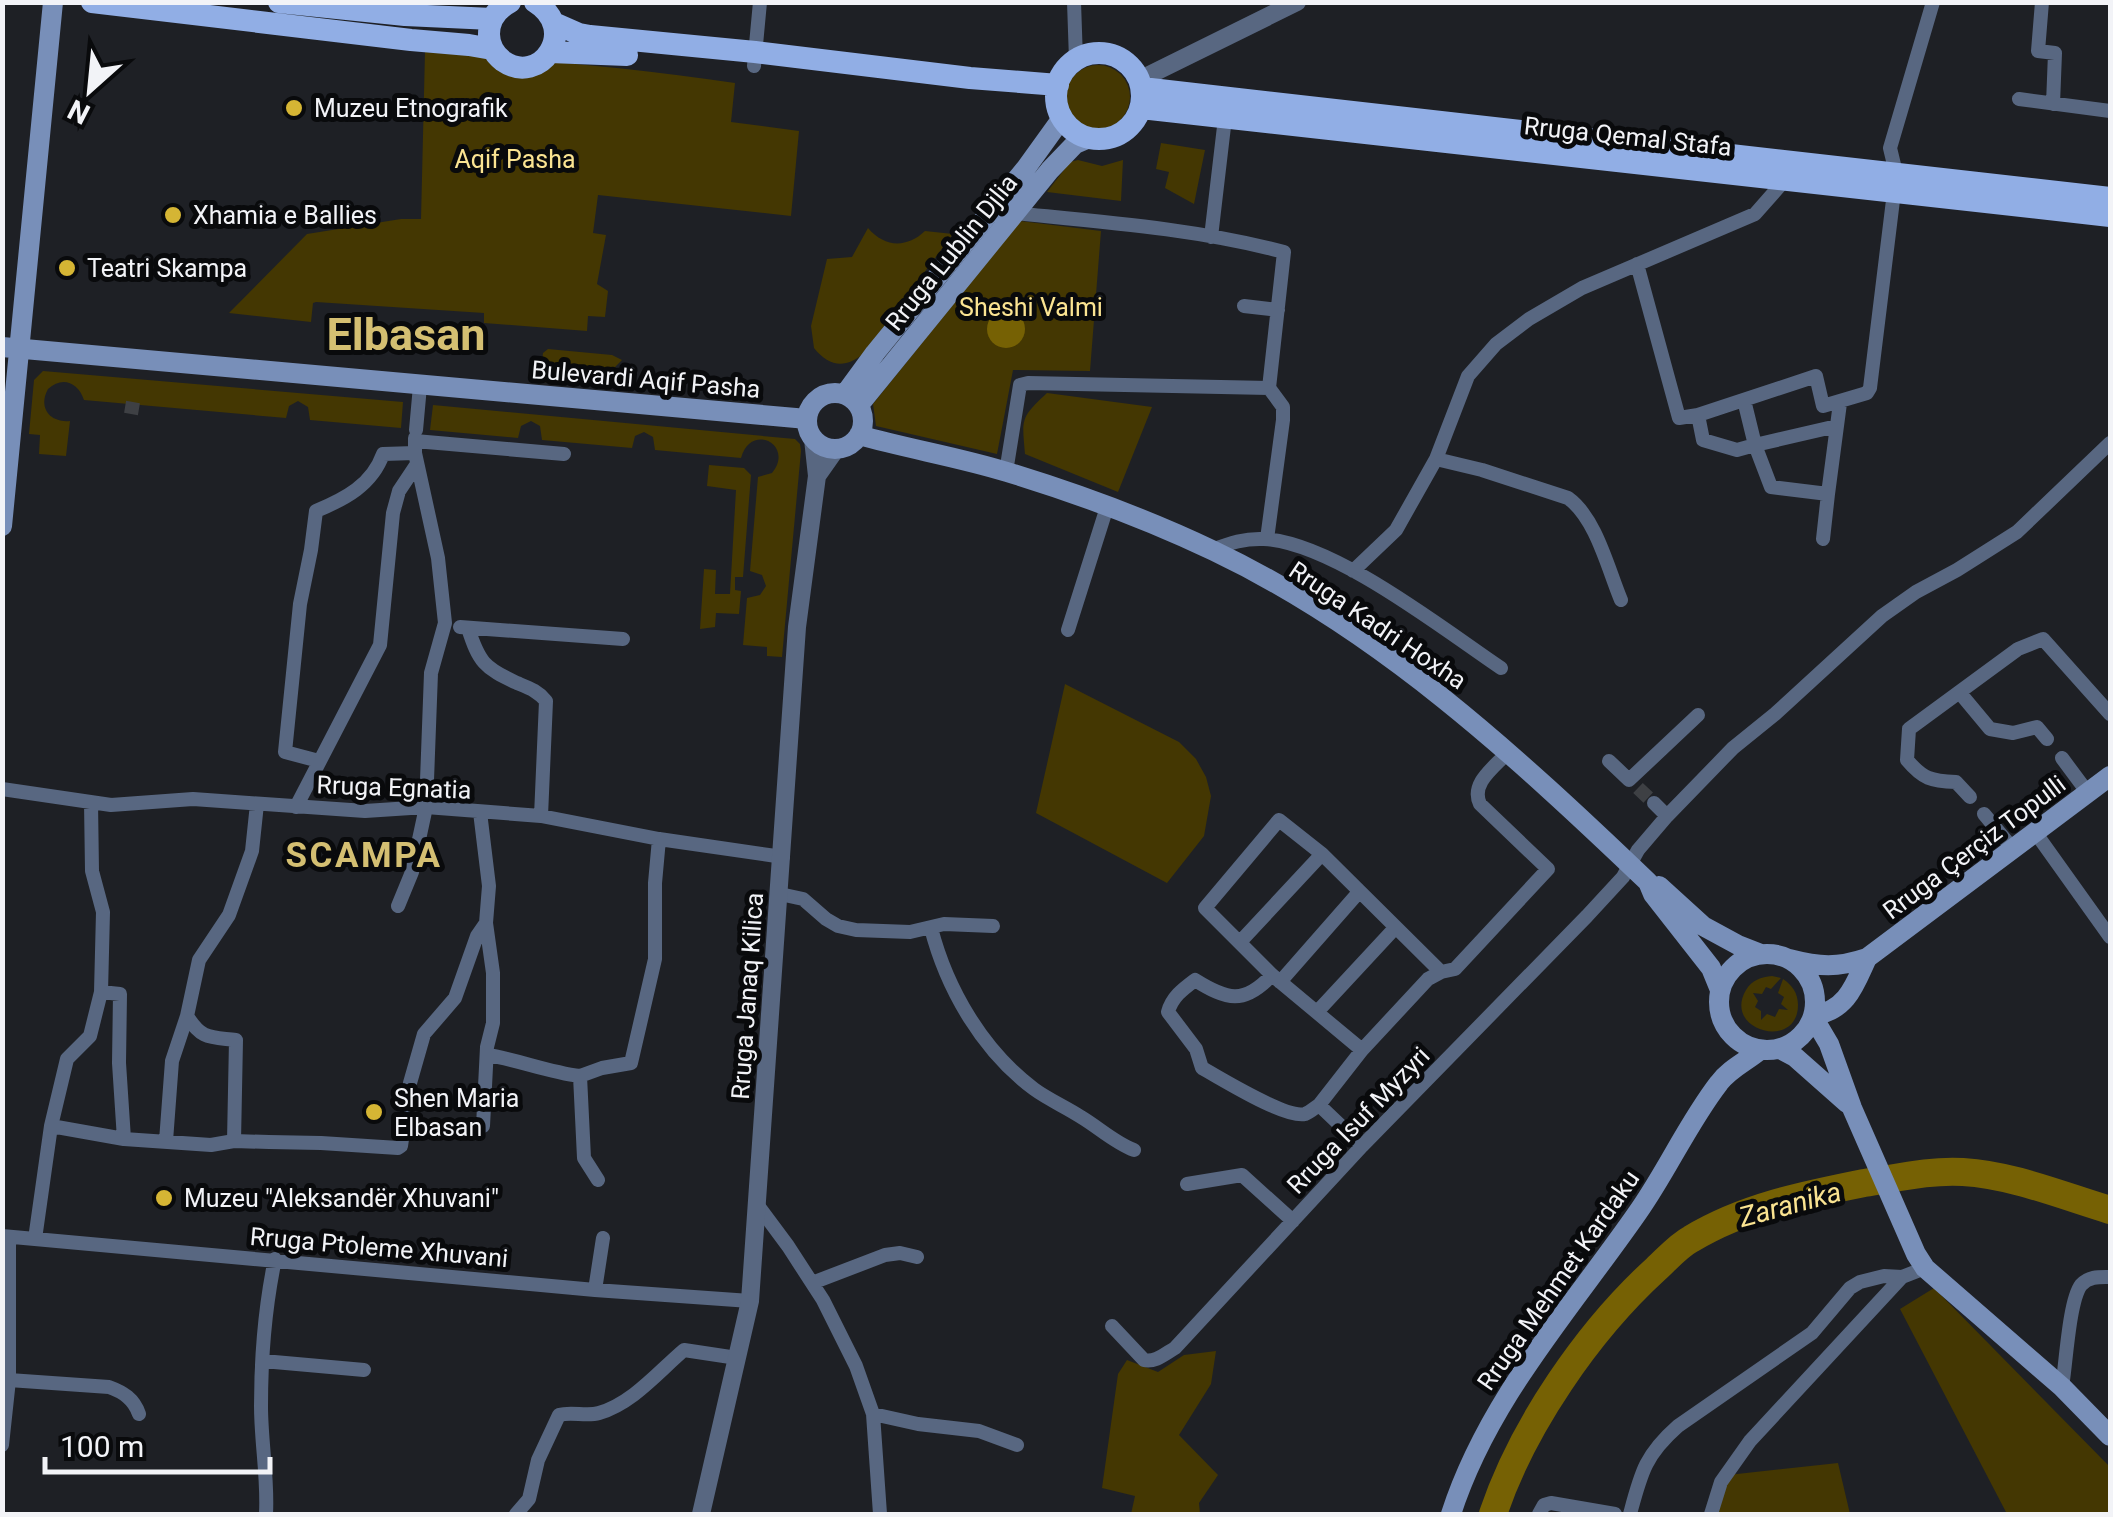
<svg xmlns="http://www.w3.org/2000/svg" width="2113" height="1517" viewBox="0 0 2113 1517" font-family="Roboto,sans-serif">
<rect width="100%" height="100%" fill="#1e2025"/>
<path fill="#443702" d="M425,52C529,59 632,68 735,83L731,122L799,131L791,216L598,195L593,233L606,235L597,284L608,291L605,317L588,316L587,331L484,323V313L316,302L313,303L311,322L229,313L307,234L401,219H421Z
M1066 97a32 32 0 1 1 64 0a32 32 0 1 1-64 0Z
M1161,143L1205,150L1194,204L1165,188L1169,172L1156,169Z
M1078,160L1102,166L1123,160L1121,201L1047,192L1070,162Z
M1020,221L1101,231L1090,371L1013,370L997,454L876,426L873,404Z
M868,228C885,248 907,248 925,231L953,234L864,353C846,369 829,367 814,348L811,326L827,259L852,257Z
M548,349L612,355L622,360L615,367L621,373L614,382L603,387L543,382L540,380L543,353Z
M43,371L403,402L401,428L310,420L308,407L298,401L289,406L286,418L84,400C78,382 62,376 48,389C38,407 49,423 70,421L66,456L39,454L40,435L29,434L34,380Z
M1047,393L1152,407L1118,492L1025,454C1022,419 1020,418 1047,393Z
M433,405L795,439L800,444L801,451L782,657L767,656V647L743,645L747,598L760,595L766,586L762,575L750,571L758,477L772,473C795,445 751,422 741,458L655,450L653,437L644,432L635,436L632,448L542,440L540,426L531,421L521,426L518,438L430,430Z
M709,465L744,468L751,475L743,577H735V590L741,591L739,614L716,613L715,627L700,629L704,569L716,570L715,594H730L736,490L707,486Z
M1065,684L1179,742L1196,759L1206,777L1211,796L1204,836L1167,883L1036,813Z
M1772,976L1781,978L1771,989L1766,987L1762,994L1753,993L1758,1001L1755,1007L1761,1011V1020L1767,1014L1775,1017L1779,1009L1788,1010L1781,1004L1784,997L1778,993L1783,979C1792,985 1798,993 1798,1005C1798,1051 1722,1031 1746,990C1752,980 1761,977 1772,976Z
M1934,1288L2110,1467V1514H2007L1900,1309Z
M1216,1351L1211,1384L1179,1435L1218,1475L1199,1503L1200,1514H1131L1135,1496L1102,1488L1118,1374L1127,1360L1158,1372L1184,1355Z
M1838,1463L1850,1514H1708L1728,1475Z"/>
<path fill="#766104" d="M987 329a19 19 0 1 1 38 0a19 19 0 1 1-38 0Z"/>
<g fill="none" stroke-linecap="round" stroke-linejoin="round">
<path stroke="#766104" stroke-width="28" d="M1493,1514C1522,1427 1588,1331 1656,1269C1667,1259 1678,1246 1691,1239C1744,1207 1804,1195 1864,1183C1897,1178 1930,1170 1963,1172C2013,1175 2063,1196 2110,1210"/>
<path stroke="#3e4044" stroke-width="14" stroke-dasharray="14 7" stroke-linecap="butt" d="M131,414L133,402
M1638,788L1654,803"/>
<path stroke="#586781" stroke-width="14" d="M1074,2L1076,60
M2042,2L2038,51L2055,53L2053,104
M754,66L760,2
M2019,99L2110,111
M1014,213C1104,222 1197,229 1284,252L1269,388L1283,407V420L1267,539
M1211,237L1225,118
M1637,264L1679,418L1698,415L1816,376L1823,406L1867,393L1870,388L1894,192L1896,173L1890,148L1933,2
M1244,306L1278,310
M1744,400L1755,445L1837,426
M1698,415L1703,440L1737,450L1755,445L1771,487L1828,494L1840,403
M416,430L420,386
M415,441L564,454
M1436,459L1482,470L1568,498C1596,518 1608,569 1621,600
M1006,472L1020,385L1028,383L1269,388
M1823,539L1828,494
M1212,550C1230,543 1245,538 1264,539C1334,543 1443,629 1501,668
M1353,571L1396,530L1436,459L1468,376L1496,344L1529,319L1582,288L1755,214L1784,181
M460,627L623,639
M468,628C479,662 484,668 517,683C529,688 538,691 546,701L541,816
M1068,630L1107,507
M1960,693L1990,729L2013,733L2037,727L2047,739
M2062,758L2088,793
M319,761L285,752L300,604L311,550L316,511C345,499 372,485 383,454L415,453
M1609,761L1629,780L1698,715
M2,789L111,805L193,799L365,811L426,807L541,816L659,839L783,857
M1970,797L1956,782C1931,781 1923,779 1907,760L1909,729L2018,649L2043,639L2110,714
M1654,803L1667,816
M296,807L380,645L393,513L399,491L417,464
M480,812L489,886L486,923L493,973V1023L487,1047L483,1126
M1984,814L2013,849
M2035,832L2110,937
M780,894L803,899L826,919L838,926L856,930L910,932L944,924L993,926
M398,906L412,872L426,807L431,673L445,623L438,558L415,453V438
M931,928C947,990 983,1051 1034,1089C1049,1100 1066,1107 1081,1117C1098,1127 1115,1143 1134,1150
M1240,942L1322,854
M1272,975C1244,1005 1227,1000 1195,980C1183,989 1172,997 1168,1012L1196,1049L1202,1068C1222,1079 1286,1119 1305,1114C1311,1112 1314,1108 1319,1105
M1280,982L1359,892
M101,992L120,994L119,1063L124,1139
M1317,1012L1395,928
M187,1016C202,1040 210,1037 236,1040L234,1141
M1362,1050L1272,975L1205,908L1279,820L1322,854L1441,972
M488,1055C519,1060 548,1072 580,1076
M51,1126L124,1139L211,1145L234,1141L269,1142L321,1143L398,1148L401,1146L410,1083L424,1034L455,998L477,936L486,923
M166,1141L172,1061L187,1016L199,960L229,915L252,851L257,804
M1362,1146L1319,1105L1362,1050L1428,979L1441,972L1455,969L1548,869L1480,804C1470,783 1495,767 1508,752
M598,1180L584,1158L580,1076L602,1068L631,1063L655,959V883L659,839
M1187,1184L1242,1175L1293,1221
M756,1203L788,1246L823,1300L856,1366L873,1414L880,1514
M2,1236L595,1290L750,1301
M35,1239L51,1126L67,1059L90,1036L101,992L103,912L92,871L91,802
M812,1283L885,1255L900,1253L917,1257
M595,1290L603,1238
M1112,1326L1144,1360C1155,1363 1166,1353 1175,1348L1362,1146L1587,916L1623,877L1638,850L1667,816L1733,748L1775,714L1882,616L1916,592L1957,570L2017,532L2110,443
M263,1361L364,1370
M9,1380L109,1387C123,1392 134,1399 139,1414
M2062,1387C2066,1364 2069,1301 2081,1285C2089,1276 2100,1277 2110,1277
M873,1414L918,1424L979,1431L1017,1445
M2,1445L9,1380V1237
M266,1514C268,1478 261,1442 261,1406C261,1358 265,1307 275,1259
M516,1514L529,1499L538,1460L559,1415C572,1411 586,1417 599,1413C633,1403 658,1372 684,1350L737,1358
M1539,1514L1544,1505L1551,1503L1615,1514
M1630,1514C1641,1473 1645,1455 1678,1426L1812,1333L1850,1288L1860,1282L1884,1276L1902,1277
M1711,1514L1721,1482L1750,1441L1902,1277L1925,1268"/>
<path stroke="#586781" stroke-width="18" d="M1139,80L1297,2
M817,476L836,449
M701,1514L750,1301L797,627L817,476L813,439"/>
<path stroke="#788fb9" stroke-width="20" d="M2,347L807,419
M807 421a28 28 0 1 1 56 0a28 28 0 1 1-56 0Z
M845,394L875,353L1026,168L1062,118
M859,405L1050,170L1075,144L1089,138
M859,435C908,449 959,457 1007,472C1076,493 1149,520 1214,551C1380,630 1516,756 1648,882L1653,894L1711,968L1720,990
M2,526L53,2
M1659,886L1703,926L1738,945L1761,954
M1719 1002a48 48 0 1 1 96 0a48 48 0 1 1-96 0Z
M1789,959C1820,967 1837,968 1867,958L2110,776
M1814,1015C1847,1011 1855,984 1867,958
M1813,1017L1829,1044L1852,1108L1916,1254L1925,1268L2062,1387L2110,1436
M1780,1049L1795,1057L1847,1103
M1451,1514C1488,1399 1570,1310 1638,1212C1667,1171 1688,1123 1719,1083C1729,1069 1747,1061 1760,1050"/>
<path stroke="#91aee5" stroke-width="22" d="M92,2L411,40L469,45L492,49
M279,2L405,15L492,19
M510,2C497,9 489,19 489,34C489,45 494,54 503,61C540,87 580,30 535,2
M554,23L579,34L590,36L755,52L970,78L1058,85
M550,52L627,55
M1056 96a43 43 0 1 1 86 0a43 43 0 1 1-86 0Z
M1142,88L2110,198
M1141,108L2110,216"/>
</g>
<g fill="#d5b534" stroke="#090a0c" stroke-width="4">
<circle cx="294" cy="108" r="10"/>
<circle cx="173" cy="215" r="10"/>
<circle cx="67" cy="268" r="10"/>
<circle cx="374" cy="1112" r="10"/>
<circle cx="164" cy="1198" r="10"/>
</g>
<g text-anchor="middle" stroke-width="10" stroke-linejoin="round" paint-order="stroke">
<g font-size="25" fill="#f2f3f7" stroke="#090a0c" text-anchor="start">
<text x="314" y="117">Muzeu Etnografik</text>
<text x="193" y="224">Xhamia e Ballies</text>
<text x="87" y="277">Teatri Skampa</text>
<text x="394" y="1107">Shen Maria<tspan x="394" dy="29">Elbasan</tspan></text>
<text x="184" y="1207">Muzeu "Aleksandër Xhuvani"</text>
</g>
<g font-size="25" fill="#f2f3f7" stroke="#090a0c">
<text transform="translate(1628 136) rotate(6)" y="9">Rruga Qemal Stafa</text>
<text transform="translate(951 252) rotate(-51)" y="9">Rruga Lublin Djlia</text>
<text transform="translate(646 379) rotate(5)" y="9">Bulevardi Aqif Pasha</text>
<text transform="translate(1378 625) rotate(34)" y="9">Rruga Kadri Hoxha</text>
<text transform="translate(394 787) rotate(2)" y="9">Rruga Egnatia</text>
<text transform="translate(1974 847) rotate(-37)" y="9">Rruga Çerçiz Topulli</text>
<text transform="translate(747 996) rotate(-86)" y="9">Rruga Janaq Kilica</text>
<text transform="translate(1358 1120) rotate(-46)" y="9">Rruga Isuf Myzyri</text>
<text transform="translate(379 1247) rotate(5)" y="9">Rruga Ptoleme Xhuvani</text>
<text transform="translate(1558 1280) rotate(-55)" y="9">Rruga Mehmet Kardaku</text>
</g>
<g font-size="25" fill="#fbe492" stroke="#090a0c">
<text x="515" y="168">Aqif Pasha</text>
<text x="1031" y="316">Sheshi Valmi</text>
</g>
<g font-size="28" font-style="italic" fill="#fae391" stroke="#090a0c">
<text transform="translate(1790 1204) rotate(-15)" y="10">Zaranika</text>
</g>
<g font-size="35" font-weight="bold" letter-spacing="2.5" fill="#d4bf72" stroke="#090a0c">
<text x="364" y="867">SCAMPA</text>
</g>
<g font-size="45" font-weight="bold" fill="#d4bf72" stroke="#090a0c">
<text x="406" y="350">Elbasan</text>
</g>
</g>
<rect width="2113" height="1517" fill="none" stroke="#f2f3f7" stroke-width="10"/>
<g transform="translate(90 90) rotate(207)" stroke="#090a0c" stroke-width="8" paint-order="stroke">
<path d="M0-8L18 38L0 25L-18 38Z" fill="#f2f3f7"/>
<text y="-15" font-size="28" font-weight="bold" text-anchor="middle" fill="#f2f3f7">N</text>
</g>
<path d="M45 1457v15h225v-15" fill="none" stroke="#f2f3f7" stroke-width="5"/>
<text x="60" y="1457" font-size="30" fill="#f2f3f7" stroke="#090a0c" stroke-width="8" paint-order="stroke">100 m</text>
</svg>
